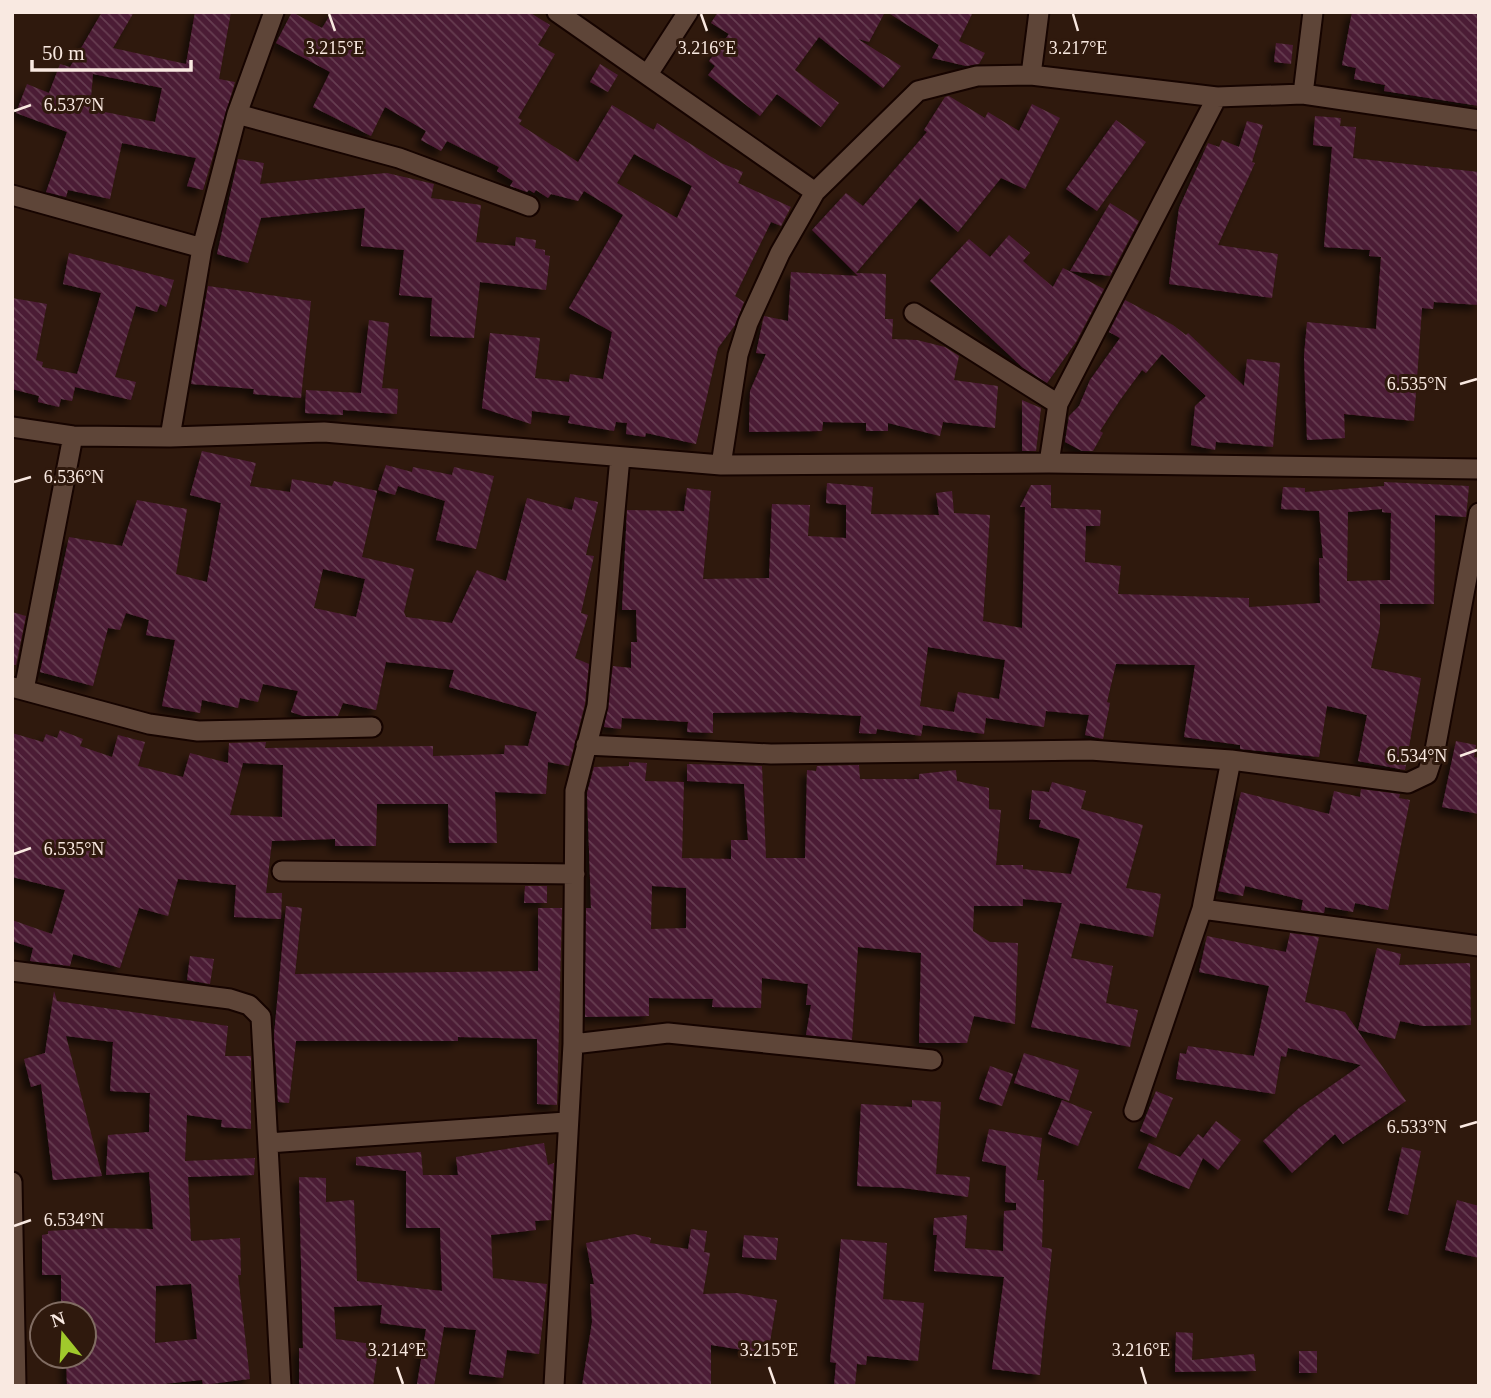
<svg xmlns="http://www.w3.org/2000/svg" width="1491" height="1398" viewBox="0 0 1491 1398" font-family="Georgia,serif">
<defs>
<pattern id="building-back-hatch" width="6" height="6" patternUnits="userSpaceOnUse" patternTransform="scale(1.75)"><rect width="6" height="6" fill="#4b1c34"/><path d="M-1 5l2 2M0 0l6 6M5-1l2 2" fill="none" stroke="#663d51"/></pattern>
<filter id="shadow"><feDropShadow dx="-5.5" dy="5.5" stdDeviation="3.5" flood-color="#0009"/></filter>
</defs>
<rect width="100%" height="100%" fill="#2f190d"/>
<path fill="url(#building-back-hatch)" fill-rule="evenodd" filter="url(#shadow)" d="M102,12H134L113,48L186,64L195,12H231L219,79L235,82L203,190L187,186L196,158L122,143L110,199L68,190L66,197L46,192L67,132L16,113L27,84L49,93L60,64L70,67ZM93,74L162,88L155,122L90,109Z
M292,12L322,28L332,12H529L550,25L538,45L555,54L518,118L522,120L519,124L578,162L612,105L654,130L657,123L721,163L743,172L738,183L791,207L781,226L771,222L735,296L744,302L735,325L718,348L696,444L646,433L645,437L626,434L627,423L616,422L614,431L568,423L570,416L532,411L531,424L482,408L490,333L540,338L535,378L569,382L570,374L603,379L612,332L569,308L623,215L584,191L578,201L551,194L548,198L536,190L534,193L529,190L527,192L510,186L513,181L497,171L499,167L447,141L441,151L421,140L426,131L385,107L371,136L313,107L330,72L276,43ZM634,154L692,186L677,218L617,183Z
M718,12H885L869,42L858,39L901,66L883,88L819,37L795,70L839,103L821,127L777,94L760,116L708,75L715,66L709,61L729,34L711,23Z
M887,12H973L959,41L985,53L979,64L966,66L932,58L939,45Z
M1352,12H1479V106L1384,91L1385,85L1354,79L1356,68L1342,65Z
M1276,43L1293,45L1291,64L1274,62Z
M600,64L618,75L608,92L590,82Z
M949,96L985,118L988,112L1019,131L1032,104L1060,118L1025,189L1001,178L958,232L920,198L856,273L886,274L885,319H893L892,339L917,340L945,347L959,356L954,380L998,386L995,428L943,422L940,436L888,423V431H866V423L823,422L822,431L749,432L750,391L766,354L756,353L763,320L764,316L788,321L791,272L858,276L812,230L846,193L863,206L927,132L924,130L945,97Z
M1315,116L1341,118L1340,126L1356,127L1353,158L1479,172V305L1434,302L1433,309L1422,308L1414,421L1344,414L1345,438L1307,440L1304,356L1307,322L1376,329L1381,257L1369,256L1370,250L1324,247L1332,147L1313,145Z
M1116,120L1146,142L1097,211L1066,189Z
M1247,121L1263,125L1252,162L1255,163L1218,245L1278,254L1272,298L1169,284L1179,208L1208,143L1219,147L1222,140L1239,147Z
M238,159L264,163L260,184L387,173L434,184L431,198L481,205L476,242L515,246L516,237L536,240L535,248L545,250V255L550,256L546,290L480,282L474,338L430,336L432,298L399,295L404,250L361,246L365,208L261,218L248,263L217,254Z
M1110,203L1139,221L1110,276L1070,271Z
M1009,235L1030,253L1023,261L1053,287L1063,268L1104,289L1076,342L1047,383L1023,368L930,281L969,239L990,257Z
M69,253L174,280L166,307L160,304L157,312L136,306L115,377L136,382L131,400L75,387L72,401L61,399L59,407L38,402L39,396L12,389V298L47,304L36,360L43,362L42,367L77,374L101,293L63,284Z
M208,286L311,301L301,398L253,394L254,389L191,384Z
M1125,300L1173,325L1186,335L1188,333L1244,386L1247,359L1280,363L1273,447L1216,442L1215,450L1191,445L1195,406L1206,396L1162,354L1146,373L1142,370L1120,400L1100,431L1103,433L1093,451H1082L1065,442L1069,416L1079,406L1090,380L1120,338L1109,332Z
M369,320L389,323L382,388L398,389L397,414L343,410V415L305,413L306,390L361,393Z
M1022,400L1041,408L1036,451H1022Z
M202,451L256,463L250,486L290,492L292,479L332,486L334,481L377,491L362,557L414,569L404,612L406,617L452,623L477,570L506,581L527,498L572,510L575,497L598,502L586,555L594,556L581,613L588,615L575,658L589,664L585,704L569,766L548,762L546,794L495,792L497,843H449L448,804H377L376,846H335V839L272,841L266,893H282L281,919L234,917L236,885L178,879L168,916L139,908L120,968L73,954L70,966L30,961L33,948L12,941V920L52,934L65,890L12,877V733L43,742L46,734L57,738L60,730L83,739L80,746L112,757L118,735L145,742L138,766L183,777L190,753L228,763L229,743L266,742L265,748L433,746V756L504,754L505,745L528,746L537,712L449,687L454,670L386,662L376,710L343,703L338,716H303L291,712L298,691L263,684L258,702L240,698L238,708L202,700L200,713L162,706L175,640L146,635L149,620L126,613L120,630L108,628L93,686L40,672L69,537L122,546L137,500L187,509L176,574L207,582L221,503L190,495ZM323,569L365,579L356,617L314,608ZM243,763L283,765L282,817L230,815Z
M386,465L412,472L413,467L452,475L454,467L494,476L476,549L436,540L445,501L398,486L395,495L378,490Z
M1384,482L1469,486L1466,517L1435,515L1434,604H1380V626L1371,668L1421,678L1405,770L1358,761L1367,715L1327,706L1319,757L1240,749V745L1184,737L1195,665L1116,664L1107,702L1110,703L1103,739L1085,735L1089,715L1046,711L1044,727L986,718L984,734L923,725L921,736L877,729L876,734L859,733L861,716L790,712L713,713V733L687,732L688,722L622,718L621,729L604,727L613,666L631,668V642H637L636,610H622L627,510L684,511L687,488L711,491L703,579L769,578L772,504L810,505L808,536L846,538V505L826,503L827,483L873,487L871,514L939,515L936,493L952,491L954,513L990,515L983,621L1022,628L1025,507H1020L1031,485H1051V508L1101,510L1100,526H1086L1085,562L1121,566L1118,594L1249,598V607L1320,603L1319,558H1323L1319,511L1281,509L1283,487L1305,488V492L1384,486ZM1382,509V512L1391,513L1390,580L1347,581L1348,512ZM928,647L1005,660L999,699L958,692L954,712L920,706Z
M12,612L26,616L16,665L12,664Z
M1456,741L1476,745L1474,757L1479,758V814L1442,807Z
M629,762L647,763L645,781L684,782L682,858L731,859V840H748L744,784L687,781V764L762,766L766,858H805L807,770L816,771L817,766L859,765L860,779H919V774L956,770L957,781L989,788V809L1001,810L996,865H1023V869L1071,874L1080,839L1039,827L1041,820L1029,819L1032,790L1049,792L1052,782L1086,791L1081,809L1143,825L1126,888L1161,894L1153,937L1080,923L1071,958L1113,966L1106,1003L1138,1010L1130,1047L1031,1027L1062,903L1023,899V906H974L973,931L990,942L1018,943L1015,1024L974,1016L967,1043H919L921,953L858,947L852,1040L806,1035L811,1005H806L808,984L762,978L761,1008L712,1007L713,999L649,998V1016L585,1017L586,908H591L587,793L594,767L629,766ZM652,886L686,888V928L651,929Z
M1361,789L1400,794L1399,798L1410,800L1388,910L1355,903L1353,912L1325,907L1324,913L1301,910L1303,900L1245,886L1243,896L1218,891L1241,792L1329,814L1334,791L1360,797Z
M525,886H547V903H524Z
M286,906L302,908L295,974L538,971V908H562L557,1105L537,1104V1039L458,1037V1041H296L289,1103L278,1102L274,1035Z
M1290,933L1319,937L1305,1002L1345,1012L1406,1101L1343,1144L1335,1134L1292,1173L1263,1141L1299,1108L1361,1065L1288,1048L1286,1057L1281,1056L1275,1094L1176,1079L1180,1053L1186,1054L1188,1046L1254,1056L1269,986L1199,972L1207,936L1286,952Z
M1377,948L1401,954L1399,965L1470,963L1471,1025L1423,1026L1400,1021L1395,1039L1358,1030Z
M190,956L214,959L210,984L187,980Z
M54,991L57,1001L228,1026L225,1056H251V1129L221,1127L222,1120L187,1115L185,1161L255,1158L254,1175L188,1177L191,1241L240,1238L241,1275H238L250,1379L203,1385L202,1380L144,1386H67L66,1356H84V1314H61V1275H42V1235L48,1234V1231L98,1228L153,1229L149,1172L106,1175L108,1135L149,1132L150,1093L110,1091L113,1042L66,1036L102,1176L53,1180L41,1084L31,1087L24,1059L45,1053ZM191,1284L197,1339L155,1343L156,1286Z
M1024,1053L1079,1070L1069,1101L1014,1083Z
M990,1066L1013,1074L1002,1106L979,1099Z
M1156,1091L1173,1098L1156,1138L1140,1131Z
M912,1100L941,1102L936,1174L970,1177L968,1197L903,1188L857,1186L861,1104L912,1107Z
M1062,1100L1092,1112L1078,1146L1048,1134Z
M1216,1121L1241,1140L1218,1170L1203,1158L1189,1189L1138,1168L1149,1143L1180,1157L1198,1134L1203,1138Z
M989,1129L1042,1138L1037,1180H1044L1042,1247L1052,1249L1040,1375L992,1369L1004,1277L934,1271L937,1235H933L934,1218L967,1215L965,1248L1003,1251L1004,1211L1016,1210V1203L1005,1202L1006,1166L982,1161Z
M544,1143L548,1165L554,1163L551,1220L535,1221L536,1230L491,1235L493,1278L547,1284L539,1354L507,1350L503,1378L469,1374L476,1330L444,1327L434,1386L417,1384L426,1329L380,1323L382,1305L334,1307L336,1339L379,1345L373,1386H299V1348H303L299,1177L326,1178V1202L354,1200L357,1281L442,1291L440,1228H406V1171L356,1165V1157L421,1152L423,1175H458L456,1157Z
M1402,1147L1421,1151L1408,1215L1388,1210Z
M1457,1200L1479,1206V1258L1445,1250Z
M691,1229L707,1231L704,1252L710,1253L703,1294L737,1293L777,1300L768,1354L711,1345V1386H582L592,1322L590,1284H594L586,1243L634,1234L651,1238L650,1243L688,1249Z
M744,1235L778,1238L776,1260L742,1257Z
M841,1239L887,1243L883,1299L924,1303L918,1361L867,1356L866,1365L857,1364L855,1386H834L836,1363L830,1362Z
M1176,1332L1193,1333L1192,1360L1254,1354L1256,1371L1175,1372Z
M1299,1351H1317V1373H1299Z"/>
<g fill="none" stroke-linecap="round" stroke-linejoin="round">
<g stroke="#160400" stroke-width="23">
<path id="street" d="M557,12L815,192
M648,74L688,12
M1031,75L1039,12
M1303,94L1313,12
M237,114L399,158L529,206
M12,195L202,248
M914,313L1058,404
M12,427L73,436L170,437L324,432L721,465L1049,463L1479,469
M170,437L202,248L237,114L274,12
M1049,463L1058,404L1217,97
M721,465L738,355L748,323L780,253L815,192L918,91L977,76L1031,75L1217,97L1303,94L1479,120
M12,687L149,724L198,731L372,727
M24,690L73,436
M586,745L771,754L1090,750L1231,760L1408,783L1427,774L1435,750L1479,513
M282,871L575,874
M1202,909L1479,946
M12,971L230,999L249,1005L261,1017L281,1386
M573,1044L668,1033L932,1060
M1134,1111L1202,909L1231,760
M268,1143L566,1122
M12,1182L16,1386
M554,1386L573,1044L575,791L597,706L620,457"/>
</g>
<use href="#street" stroke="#5e4538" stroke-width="19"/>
</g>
<path fill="none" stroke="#f9e9e1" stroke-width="2.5" d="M329,14L335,31M701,14L707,31M1073,14L1078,31M14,111L31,105M1460,384L1477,379M14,482L31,477M1460,756L1477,750M14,854L31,848M1460,1127L1477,1122M14,1226L31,1220M397,1367L403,1384M769,1367L775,1384M1141,1367L1146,1384"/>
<g font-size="18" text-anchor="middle" fill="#f9e9e1" stroke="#2f190d" stroke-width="6" stroke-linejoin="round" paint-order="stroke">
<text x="335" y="54">3.215°E</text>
<text x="707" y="54">3.216°E</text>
<text x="1078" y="54">3.217°E</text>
<text x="74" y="111">6.537°N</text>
<text x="1417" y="390">6.535°N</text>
<text x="74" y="483">6.536°N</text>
<text x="1417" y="762">6.534°N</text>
<text x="74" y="855">6.535°N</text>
<text x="1417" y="1133">6.533°N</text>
<text x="74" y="1226">6.534°N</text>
<text x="397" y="1356">3.214°E</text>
<text x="769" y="1356">3.215°E</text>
<text x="1141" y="1356">3.216°E</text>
</g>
<rect width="1491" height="1398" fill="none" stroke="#f9e9e1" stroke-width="28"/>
<g transform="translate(63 1335) rotate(342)"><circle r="33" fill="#2f190d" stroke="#806c62" stroke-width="2"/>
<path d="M0-5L12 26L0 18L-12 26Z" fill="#a0c92c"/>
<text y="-10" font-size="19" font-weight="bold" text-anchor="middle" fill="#f9e9e1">N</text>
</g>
<path d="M32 60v10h159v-10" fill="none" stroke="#f9e9e1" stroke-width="3.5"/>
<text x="42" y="60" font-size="21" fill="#f9e9e1" stroke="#2f190d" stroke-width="5" paint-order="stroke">50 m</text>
</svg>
